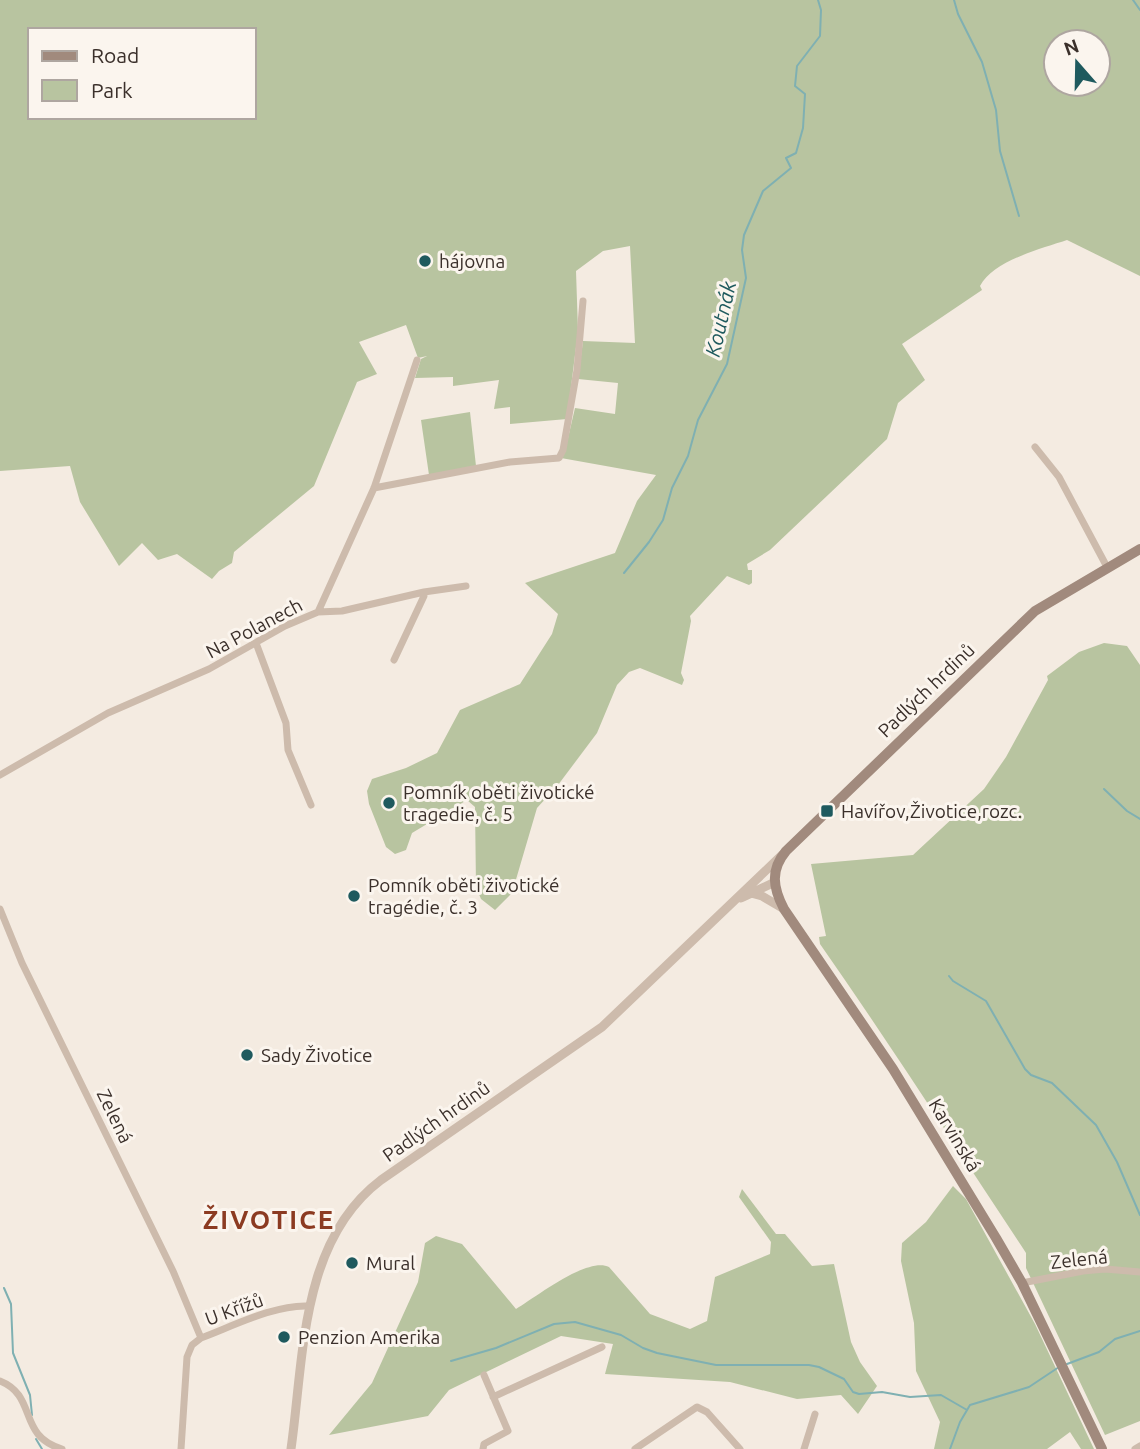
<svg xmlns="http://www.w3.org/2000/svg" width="1140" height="1449" viewBox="0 0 1140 1449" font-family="Ubuntu,sans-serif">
<rect width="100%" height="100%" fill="#f4ebe1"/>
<path fill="#b8c4a0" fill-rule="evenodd" d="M0,0H1140V276L1067,240C1040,249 993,261 980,286L982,290L902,344L925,380L898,403L887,439L770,550L747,564L748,570H752V583L749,585L727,576L690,616L691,621L681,673L684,680L682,685L640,668L629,672L617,685L597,733L558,785L537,808L512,893L495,910L481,899L476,887L475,807L467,800L412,833L406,850L395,854L386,847L369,804L367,791L372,779L406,768L437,753L460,710L520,684L552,634L558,614L525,583L615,553L637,501L656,475L561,458L565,451L575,408L615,414L618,383L578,379L583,341L635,343L630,246L603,251L576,271L578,331L567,419L510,424V407L494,409L499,380L453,386V377L415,378L421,359L427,356L418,358L406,325L359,342L377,374L357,382L314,486L234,552L232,563L219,571L212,579L177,554L158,560L142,543L119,566L80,502L70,466L0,471ZM30,30H254V117H30ZM1056,42H1098V84H1056Z
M470,412L476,466L429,475L421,420Z
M1104,643L1127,646L1140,665V1421L1105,1435L1026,1268V1253C958,1150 892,1047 820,944L819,937L826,936L811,864L913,855L984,789L1006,757L1048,680L1047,676L1079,652Z
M953,1186L966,1199L1035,1324L1094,1449H1081L1070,1432L1047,1449H934L940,1422L916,1371L914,1323L901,1261L902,1243L926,1222Z
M742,1189L776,1234H785L812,1266L834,1264L851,1342L860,1362L877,1386L858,1414L841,1395L797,1399L730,1382L605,1374L613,1344L561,1336L449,1390L428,1416L329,1435L372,1383L418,1282L425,1243L436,1236L462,1244L516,1309C536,1297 588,1256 609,1267L650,1314L690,1329L707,1321L715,1277L770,1254L771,1242L739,1197Z"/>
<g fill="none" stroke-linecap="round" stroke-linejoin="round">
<path stroke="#7fb0b2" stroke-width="2" d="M954,0L958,14L982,62L996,110L1000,151L1019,216
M1133,0L1140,10
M624,573L649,542L663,520L672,488L688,456L698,420L727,364L746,278L742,250L744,235L763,191L791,168L786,158L796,153L803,128L805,94L795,86L797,66L820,36L821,10L818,0
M1104,789L1127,811L1140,819
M949,976L953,981L986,1001L1025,1069L1031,1075L1052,1083L1096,1125L1117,1162L1140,1215
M4,1288L11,1304L13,1353L30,1395L32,1415
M451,1361L496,1348L554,1324L575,1322L621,1335L643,1348L657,1353L716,1365H809L819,1367L844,1379L853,1392L859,1394L882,1392L910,1397L941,1395L967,1410
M1067,1364L1099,1352L1115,1339L1140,1331
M36,1439L42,1449
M950,1449L960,1422L970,1405L1029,1387L1059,1367"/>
<path stroke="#cdbbac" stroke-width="7" d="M1035,447L1059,477L1107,567
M374,488L510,462L559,458L563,450L577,370L583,301
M318,612L342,611L424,592L466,586
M256,643L286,723L288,750L311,805
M394,660L424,596V592
M0,775L108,713L209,669L285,626L318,612L374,488L417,360
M0,909L22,963L173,1271L201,1338
M1022,1283L1083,1271L1105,1269L1140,1272
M0,1381C38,1396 17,1436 62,1449
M493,1397L602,1347
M181,1449L187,1357L192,1345L201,1338C233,1326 276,1304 309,1306
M483,1449L484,1444L508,1431L484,1375
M635,1449L697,1407L707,1412L740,1449
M804,1449L815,1414
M1135,1449L1140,1446"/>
<path stroke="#cdbbac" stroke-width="9" d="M751,893L762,896L784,909
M741,898L775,882
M291,1449C304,1358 300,1241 381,1180L602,1027L782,855"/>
<path stroke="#a18a7d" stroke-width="10" d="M1102,1449L1022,1283L996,1238L893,1069L784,909C773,888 770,870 786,851L1035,611L1140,549"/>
</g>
<g fill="#1f5a5e" stroke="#fbf5ee" stroke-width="2.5">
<circle cx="425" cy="261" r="7"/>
<circle cx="389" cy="803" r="7"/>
<rect x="820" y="804" width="14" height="14" rx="3.5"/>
<circle cx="354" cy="896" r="7"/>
<circle cx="247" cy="1055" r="7"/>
<circle cx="352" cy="1263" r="7"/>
<circle cx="284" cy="1337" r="7"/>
</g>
<g text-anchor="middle" stroke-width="6" stroke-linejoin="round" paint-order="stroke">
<g font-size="19" fill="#3b302b" stroke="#fbf5ee" text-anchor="start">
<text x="439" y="268">hájovna</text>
<text x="403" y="799">Pomník oběti životické<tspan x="403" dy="22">tragedie, č. 5</tspan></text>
<text x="841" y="818">Havířov,Životice,rozc.</text>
<text x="368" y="892">Pomník oběti životické<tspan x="368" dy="22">tragédie, č. 3</tspan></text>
<text x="261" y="1062">Sady Životice</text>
<text x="366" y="1270">Mural</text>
<text x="298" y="1344">Penzion Amerika</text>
</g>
<g font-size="19" fill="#3b302b" stroke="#fbf5ee">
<text transform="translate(254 628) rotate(-28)" y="7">Na Polanech</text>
<text transform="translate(926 690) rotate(-44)" y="7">Padlých hrdinů</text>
<text transform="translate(115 1116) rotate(64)" y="7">Zelená</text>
<text transform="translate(436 1121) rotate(-35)" y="7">Padlých hrdinů</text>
<text transform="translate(955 1135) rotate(59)" y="7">Karvinská</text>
<text transform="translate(1079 1259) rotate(-6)" y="7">Zelená</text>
<text transform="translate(234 1309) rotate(-20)" y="7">U Křížů</text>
</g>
<g font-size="21" font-style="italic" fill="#1f5a5e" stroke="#fbf5ee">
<text transform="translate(721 319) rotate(-77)" y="7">Koutnák</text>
</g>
<g font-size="26" font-weight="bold" letter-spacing="2" fill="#8c3b22" stroke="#fbf5ee">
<text x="269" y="1229">ŽIVOTICE</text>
</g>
</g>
<rect x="28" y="28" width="228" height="91" fill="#fbf5ee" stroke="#aea6a0" stroke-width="2"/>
<rect x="42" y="51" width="35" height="10" fill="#a18a7d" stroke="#aea6a0" stroke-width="2"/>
<text x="91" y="63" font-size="21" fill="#3b302b">Road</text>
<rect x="42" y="80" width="35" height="21" fill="#b8c4a0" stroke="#aea6a0" stroke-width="2"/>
<text x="91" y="98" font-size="21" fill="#3b302b">Park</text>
<g transform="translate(1077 63) rotate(340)"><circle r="33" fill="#fbf5ee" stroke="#aea6a0" stroke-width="2"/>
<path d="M0-5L12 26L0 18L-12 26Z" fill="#1f5a5e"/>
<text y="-10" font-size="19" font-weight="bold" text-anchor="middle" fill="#3b302b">N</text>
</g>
</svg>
